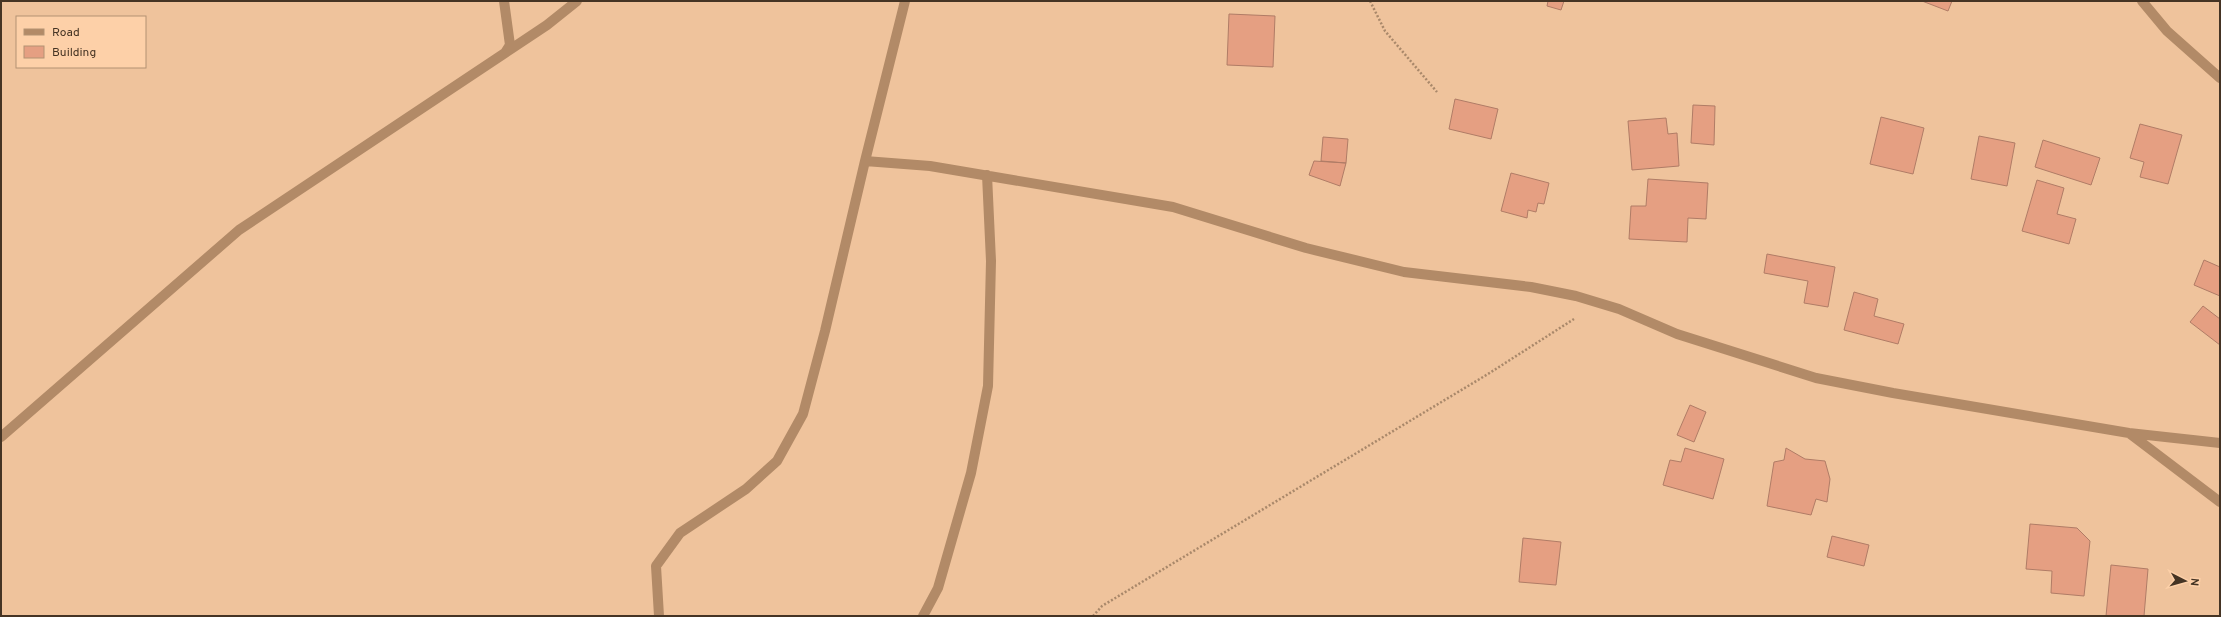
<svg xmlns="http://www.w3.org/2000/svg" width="2221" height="617" viewBox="0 0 2221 617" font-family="Overpass,sans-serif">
<rect width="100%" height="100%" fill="#efc39c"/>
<path fill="#e59f82" stroke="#b07c66" d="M1548,1H1564L1561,10L1547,6Z
M1922,1H1952L1948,11Z
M1229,14L1275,16L1273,67L1227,65Z
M1455,99L1498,109L1491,139L1449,129Z
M1693,105L1715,106L1714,145L1691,143Z
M1881,117L1924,128L1913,174L1870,164Z
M1666,118L1668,134L1677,133L1679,166L1632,170L1628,121Z
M2140,124L2182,135L2168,184L2140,177L2144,162L2130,158Z
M1979,136L2015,143L2007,186L1971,179Z
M1323,137L1348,139L1346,163L1321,161Z
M2043,140L2100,158L2091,185L2035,167Z
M1314,161L1346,163L1340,186L1309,175Z
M1511,173L1549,183L1544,204L1538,203L1536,212L1528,210L1527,218L1501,211Z
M1648,179L1708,183L1706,219L1688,218L1687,242L1629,239L1631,206H1646Z
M2037,180L2064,188L2057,214L2076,219L2069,244L2022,231Z
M1767,254L1835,267L1828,307L1804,303L1808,281L1764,273Z
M2204,260L2220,267V296L2194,285Z
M1854,292L1878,299L1874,316L1904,324L1898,344L1844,330Z
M2203,306L2220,319V345L2190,322Z
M1690,405L1706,412L1694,442L1677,435Z
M1685,448L1724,459L1713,499L1663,485L1670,460L1681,462Z
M1786,448L1805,459L1825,461L1830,479L1827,502L1816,499L1811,515L1767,506L1774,462L1784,460Z
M2030,524L2077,528L2090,541L2084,596L2051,593L2052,571L2026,569Z
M1832,536L1869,545L1864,566L1827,557Z
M1523,538L1561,542L1556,585L1519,582Z
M2111,565L2148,569L2144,616H2106Z"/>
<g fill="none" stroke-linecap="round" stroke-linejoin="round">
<path stroke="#a9886a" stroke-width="2.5" stroke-dasharray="2 2" stroke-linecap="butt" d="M1370,1L1385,31L1437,92
M1093,616L1102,606L1488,374L1574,319"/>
<path stroke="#b28a67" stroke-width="10" d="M504,1L510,45L505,53
M2142,1L2167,31L2220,78
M865,161L930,166L1173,207L1306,248L1404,272L1531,287L1576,296L1619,309L1677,334L1816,378L1893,393L2129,433L2220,443
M2129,433L2220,502
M1,437L239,230L547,25L577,1
M659,616L656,566L680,533L746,489L777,461L803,414L825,331L865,161L905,1
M923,616L938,588L971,473L988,386L991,261L987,175"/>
</g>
<rect width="2221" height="617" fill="none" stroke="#453424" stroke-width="4"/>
<rect x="16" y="16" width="130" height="52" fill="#fdd0a8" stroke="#b39273"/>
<rect x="24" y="29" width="20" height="6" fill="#b28a67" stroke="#b39273"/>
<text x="52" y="36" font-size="12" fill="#453424">Road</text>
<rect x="24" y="46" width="20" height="12" fill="#e59f82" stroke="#b39273"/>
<text x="52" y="56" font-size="12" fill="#453424">Building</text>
<g transform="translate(2185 581) rotate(96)" stroke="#fdd0a8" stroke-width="3" paint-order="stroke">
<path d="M0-3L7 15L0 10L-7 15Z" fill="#453424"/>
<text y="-6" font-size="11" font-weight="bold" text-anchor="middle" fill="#453424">N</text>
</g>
</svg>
